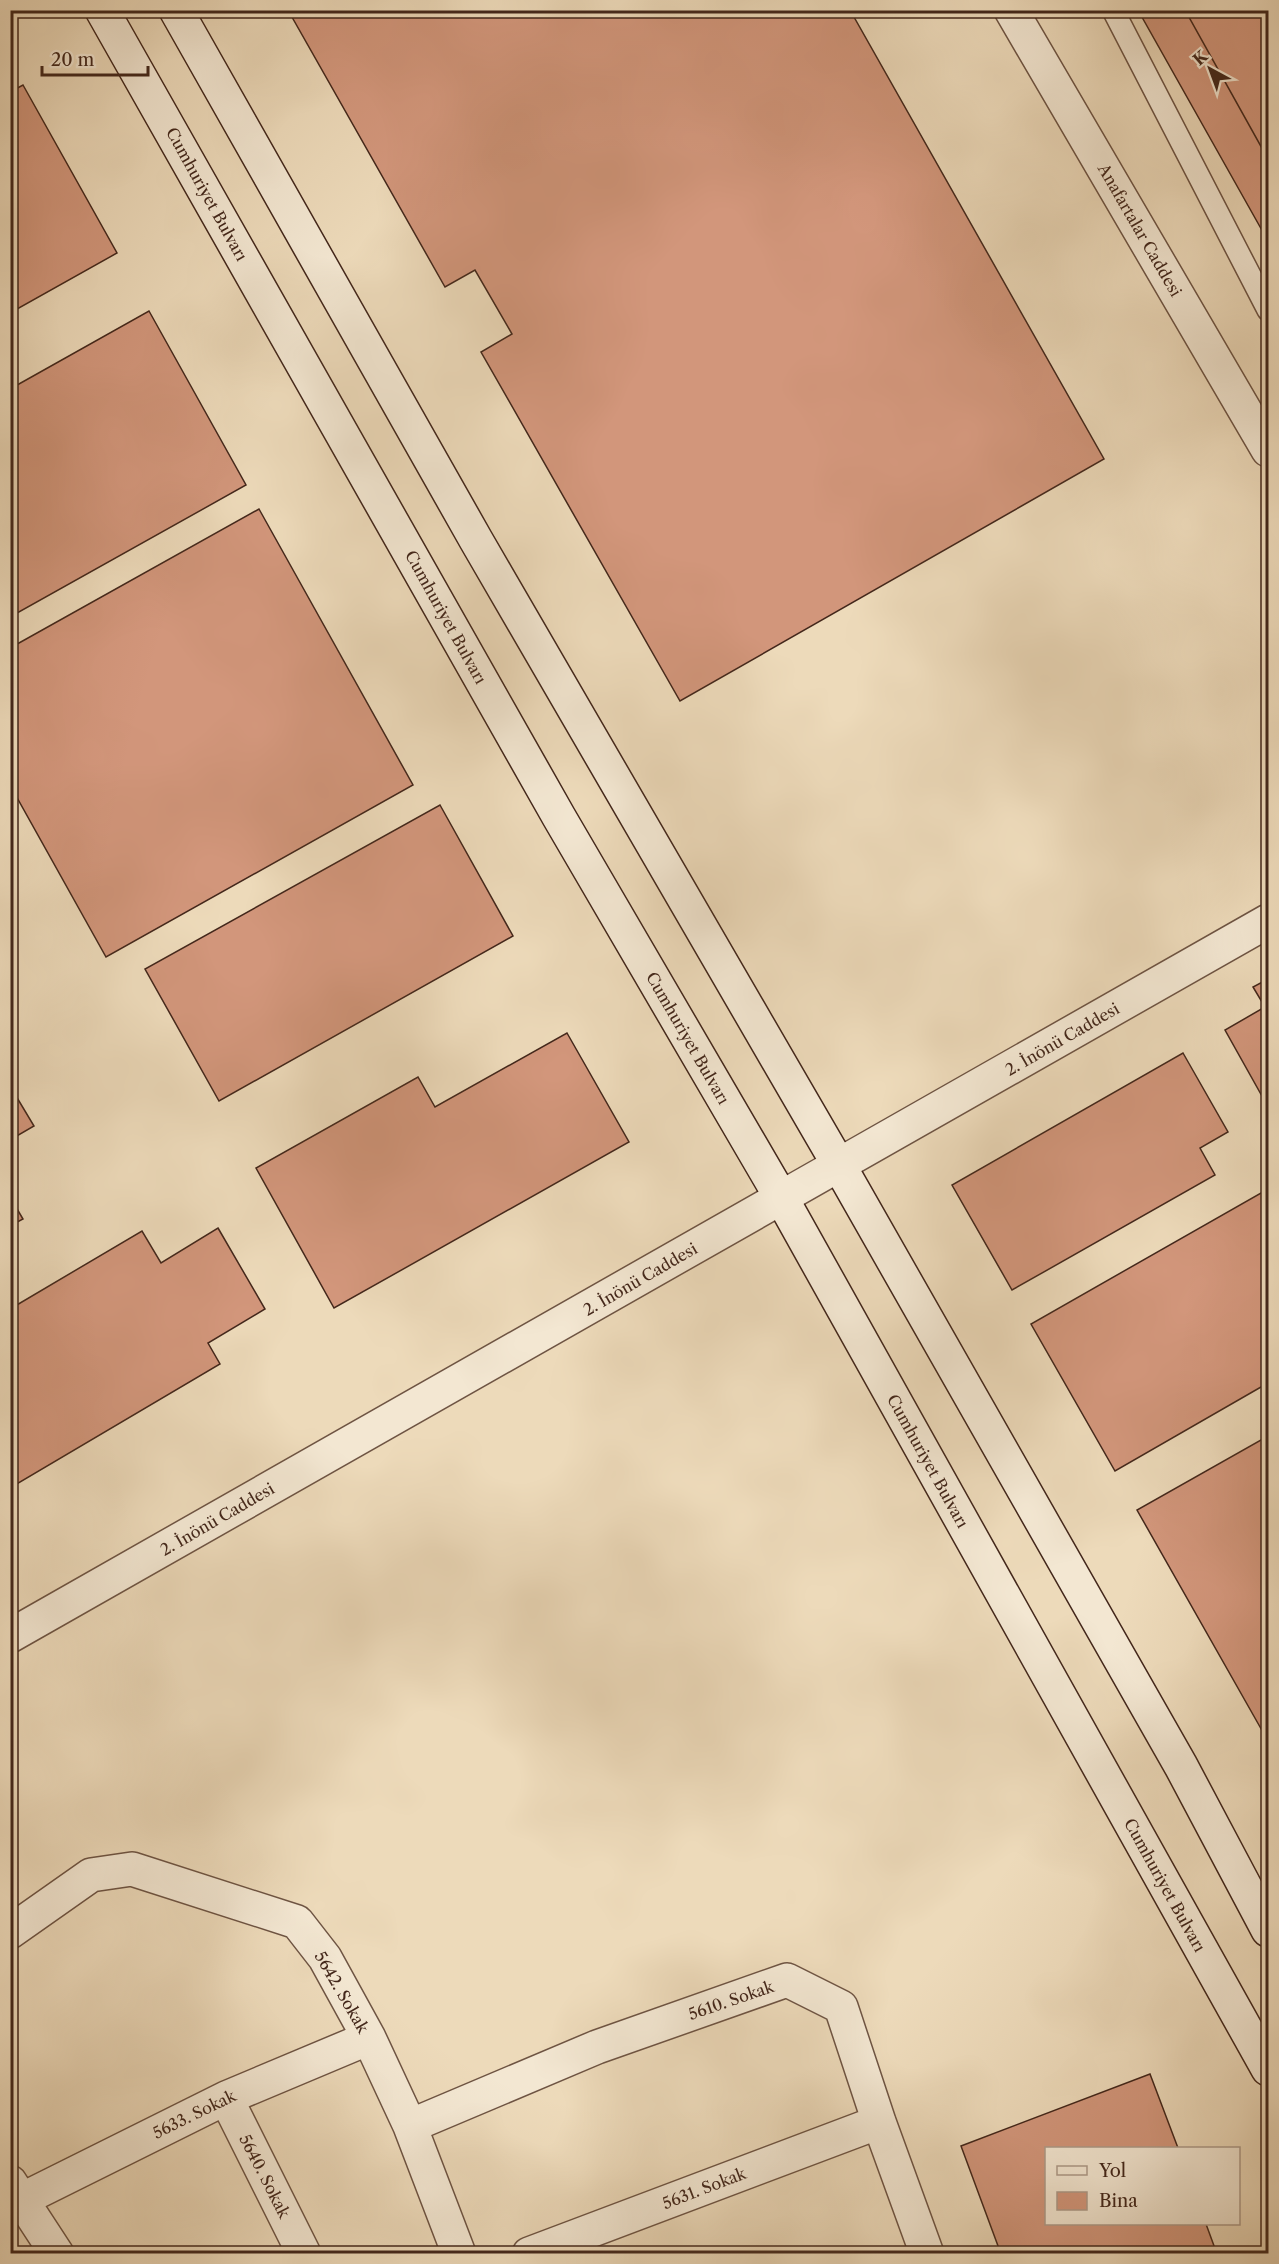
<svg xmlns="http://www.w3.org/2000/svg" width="1279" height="2264" viewBox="0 0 1279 2264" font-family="'Libre Caslon Text',serif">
<rect width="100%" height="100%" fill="#eddaba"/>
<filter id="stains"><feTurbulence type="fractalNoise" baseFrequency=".00333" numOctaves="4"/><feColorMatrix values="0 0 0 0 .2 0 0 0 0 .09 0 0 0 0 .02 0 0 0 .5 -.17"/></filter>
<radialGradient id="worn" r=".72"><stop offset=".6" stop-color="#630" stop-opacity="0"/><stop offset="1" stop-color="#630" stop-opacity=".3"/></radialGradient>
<path fill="#d2967b" stroke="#43271b" stroke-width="1.5" d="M288,10H850L1104,459L680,701L481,352L512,334L475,270L445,287Z
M1138,10H1185L1268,159V241Z
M1185,10H1268V159Z
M23,85L117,253L10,313V92Z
M149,311L246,485L10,617V389Z
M259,509L413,785L106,957L10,785V648Z
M440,805L513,936L219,1101L145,969Z
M1268,979V1105H1267L1225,1030L1265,1007L1253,987Z
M567,1033L629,1142L334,1308L256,1168L418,1077L435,1107Z
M1183,1053L1228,1132L1200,1148L1215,1175L1012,1290L952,1185Z
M10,1086L34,1126L10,1140Z
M1268,1189V1383L1115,1471L1031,1324Z
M10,1197L23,1219L10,1226Z
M218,1228L265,1309L208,1343L220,1364L10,1488V1309L142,1231L161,1263Z
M1268,1436V1741L1137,1510Z
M1150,2074L1178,2148H1046V2224H1206L1217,2254H1001L961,2146Z"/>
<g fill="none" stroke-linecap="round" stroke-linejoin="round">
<g stroke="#6e5443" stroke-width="24">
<path id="service" d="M1113,10L1268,310"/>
</g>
<g stroke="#6e5443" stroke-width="36">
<path id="minor" d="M10,1932L91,1875L132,1869L297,1922L325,1958L369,2038L410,2126L459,2254
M226,2098L304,2254
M410,2126L597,2047L787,1980L841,2007L879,2122L927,2254
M10,2182L57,2254
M23,2199L226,2098L369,2038
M529,2254L879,2122"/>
</g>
<g stroke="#6e5443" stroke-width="36">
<path id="tertiary" d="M1011,10L1268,450
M10,1636L1268,921"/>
</g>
<g stroke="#43271b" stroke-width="36">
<path id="secondary" d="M102,10L559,817L782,1199L1268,2069
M176,10L476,540L840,1167L1181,1766L1268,1930"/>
</g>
<use href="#service" stroke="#f3e7d2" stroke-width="21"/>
<use href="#minor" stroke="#f3e7d2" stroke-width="33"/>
<use href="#tertiary" stroke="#f3e7d2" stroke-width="33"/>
<use href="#secondary" stroke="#f3e7d2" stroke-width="33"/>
</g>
<g text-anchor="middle" stroke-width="6" stroke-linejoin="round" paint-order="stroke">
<g font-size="16" fill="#43271b" stroke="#f3e7d2">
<text transform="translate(207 194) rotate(61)" y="6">Cumhuriyet Bulvarı</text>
<text transform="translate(1140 230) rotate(60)" y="6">Anafartalar Caddesi</text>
<text transform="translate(446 617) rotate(61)" y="6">Cumhuriyet Bulvarı</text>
<text transform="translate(688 1038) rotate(60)" y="6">Cumhuriyet Bulvarı</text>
<text transform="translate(1062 1039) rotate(-30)" y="6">2. İnönü Caddesi</text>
<text transform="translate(640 1279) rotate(-30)" y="6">2. İnönü Caddesi</text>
<text transform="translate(928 1461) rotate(61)" y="6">Cumhuriyet Bulvarı</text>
<text transform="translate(217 1519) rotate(-30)" y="6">2. İnönü Caddesi</text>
<text transform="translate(1165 1885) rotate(61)" y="6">Cumhuriyet Bulvarı</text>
<text transform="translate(342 1992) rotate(60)" y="6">5642. Sokak</text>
<text transform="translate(731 2000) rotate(-19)" y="6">5610. Sokak</text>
<text transform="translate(194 2114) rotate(-26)" y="6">5633. Sokak</text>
<text transform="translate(265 2176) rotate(63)" y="6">5640. Sokak</text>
<text transform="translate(704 2188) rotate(-21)" y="6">5631. Sokak</text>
</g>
</g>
<rect width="1279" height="2264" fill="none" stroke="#eddaba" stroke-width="36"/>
<rect x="12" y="12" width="1255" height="2240" fill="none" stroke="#43271b" stroke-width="3"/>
<rect x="18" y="18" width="1243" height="2228" fill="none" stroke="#43271b" stroke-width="1.5"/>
<rect x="1045" y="2147" width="195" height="78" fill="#f3e7d2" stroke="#ad9a89" stroke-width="1.5"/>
<rect x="1057" y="2166" width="30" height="9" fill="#f3e7d2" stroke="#ad9a89" stroke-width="1.5"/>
<text x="1099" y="2177" font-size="18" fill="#43271b">Yol</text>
<rect x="1057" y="2192" width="30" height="18" fill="#d2967b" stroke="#ad9a89" stroke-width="1.5"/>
<text x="1099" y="2207" font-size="18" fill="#43271b">Bina</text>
<g transform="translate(1210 69) rotate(319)" stroke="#f3e7d2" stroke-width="4.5" paint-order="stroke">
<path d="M0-4.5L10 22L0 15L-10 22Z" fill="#43271b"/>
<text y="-9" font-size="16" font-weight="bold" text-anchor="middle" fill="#43271b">K</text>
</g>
<path d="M42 66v9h106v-9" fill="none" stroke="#43271b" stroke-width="3"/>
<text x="51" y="66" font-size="18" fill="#43271b" stroke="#f3e7d2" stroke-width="4.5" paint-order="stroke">20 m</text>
<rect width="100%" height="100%" filter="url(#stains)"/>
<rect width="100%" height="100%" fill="url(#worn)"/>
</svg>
